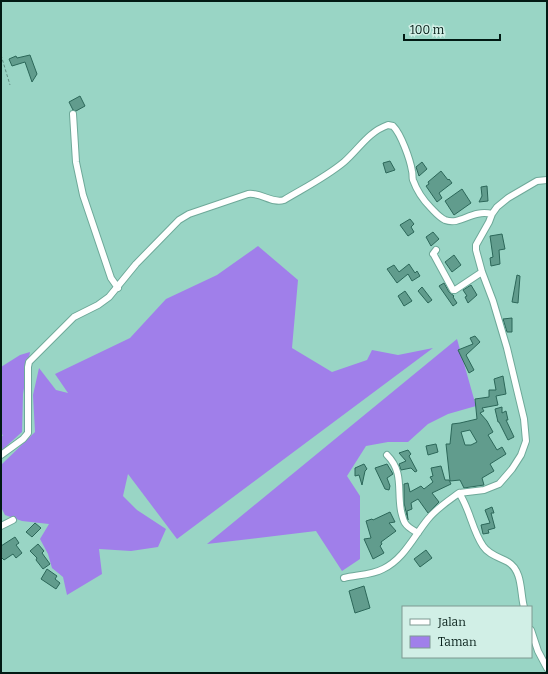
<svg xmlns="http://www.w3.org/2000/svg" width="548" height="674" viewBox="0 0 548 674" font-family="Bitter,serif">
<rect width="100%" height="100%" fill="#99d5c5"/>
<path fill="#a07fea" d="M258,246L298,280L292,348L332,372L367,360L372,350L398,355L433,348L177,539L128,474L123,496L137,510L166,529L158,547L131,551L99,549L102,574L67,595L63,577L52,568L48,554L40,539L49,524L22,521L5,515L1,507V465L35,432L33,395L39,368L56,390L68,393L55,374L130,338L166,299L217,275Z
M457,339L476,406L448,414L428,424L408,442H388L366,446L347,476L360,496V559L342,571L316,531L207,544Z
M30,352L23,394L22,432L1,451V436H3L1,432V367L20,355Z"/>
<path fill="#619c8d" stroke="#2c6759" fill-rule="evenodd" d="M30,55L37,74L32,82L25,62L12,66L9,59L16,56L17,58Z
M80,96L85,106L76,111L73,110L69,102Z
M390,161L395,170L386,173L383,163Z
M422,162L427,169L419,176L416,167Z
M441,171L448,180L449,179L452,183L439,193L442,198L437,202L426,186L429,184L428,182Z
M487,186L488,201L479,202L482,196L481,187Z
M462,189L471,203L454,215L445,201Z
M410,219L414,224L411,227L414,232L408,236L400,225Z
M433,232L439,239L431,246L426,237Z
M502,234L505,249L499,250L500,264L491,266L490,258L493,257L490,236Z
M454,255L461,265L452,272L445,262Z
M409,264L415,273L417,271L420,276L412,281L408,274L397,283L387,269L394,265L399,272Z
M517,275L520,276L518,303L512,302Z
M444,283L449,292L454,296L453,297L457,303L453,306L439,286Z
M471,285L477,295L468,303L465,297L467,296L463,290Z
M422,287L432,300L428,303L418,291Z
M405,291L412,301L404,306L398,296Z
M512,318V332H507L503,319Z
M475,336L480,342L466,355L474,370L469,373L458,350L473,344L470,338Z
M503,376L506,394L496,396L498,405L482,408L484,411L480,413L487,421L493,432L488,435L497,450L502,447L506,454L490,464L494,471L482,478L484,485L464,488L460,480L450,481L446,444H450L452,424L460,423L477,419L475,399L489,397V390H496L494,379ZM470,430L477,442L471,445H465L461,432Z
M502,407V413L506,411L508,420H506L514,437L508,440L499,422H498L495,409Z
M436,444L438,452L428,455L426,446Z
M408,450L411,454L409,456L417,471L415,472L411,468L401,470L399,464L406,461L399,453Z
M364,464L367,469L365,471L362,485L359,475L355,476V468Z
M387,464L393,474L387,478L390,486L389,490L385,489L375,468Z
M441,466L445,480H449L451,484L432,493L439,502L428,513L418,499L411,503L412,509L407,511L408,520L404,503V484L408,483L410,492L421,486L424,489L433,482L430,477L433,476L431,468Z
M492,507L494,513H491L495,528L488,530L489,533L483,534L481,525L490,523L485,510Z
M390,512L395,522L389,523L396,531L381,542L382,544L380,546L384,553L373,559L364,539L371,538L366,521L372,519L373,520Z
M35,523L41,528L32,537L26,532Z
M15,537L19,543L16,545L22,553L16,558L13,554L4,560L1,557V546Z
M38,544L44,551L42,553L50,564L43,569L36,560L37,558L30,551Z
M426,550L432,558L420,567L414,559Z
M47,569L57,576L55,579L60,583L56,589L41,579Z
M364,586L370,608L355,613L349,591Z"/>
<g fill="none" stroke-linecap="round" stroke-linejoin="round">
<g stroke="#6ea999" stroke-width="8">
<path id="minor" d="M73,114L76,162L83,195L111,278L118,288
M436,250L433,254L434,255L453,290H455L482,272
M1,455L23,439L28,433V367L29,362L74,317L98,305L109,297L136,264L179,220L189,214L248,194C261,192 272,204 284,200C304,188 326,177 344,162C359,149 368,132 388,125L393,126C401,134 410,159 412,171C413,174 412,177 413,180C417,191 423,200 431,208C435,212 439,217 445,220C461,226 471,209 492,214
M387,455C404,472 397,490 401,511C402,515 403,520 405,523C408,528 413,530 418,533
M1,526L13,520
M344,578C356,575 372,575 383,569C404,559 414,536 428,519C437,508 448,501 459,493
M524,607C520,593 523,571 508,562C499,557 489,555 483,546C472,530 470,509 459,493L484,490L499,484L512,469L521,455L526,441L524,419L507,348L493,301L482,272L476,250V245L489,222L492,214L497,207L508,198L537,181L547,180
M531,630L538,651L547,668"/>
</g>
<path stroke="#618f83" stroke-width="1" stroke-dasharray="3 2" stroke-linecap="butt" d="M1,55L10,85"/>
<use href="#minor" stroke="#fff" stroke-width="6"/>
</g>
<rect width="548" height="674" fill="none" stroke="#021a14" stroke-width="4"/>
<rect x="402" y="606" width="130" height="52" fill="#d1efe6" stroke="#7e9a92"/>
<rect x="410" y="619" width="20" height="6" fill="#ffffff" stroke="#7e9a92"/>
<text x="438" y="626" font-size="12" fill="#021a14">Jalan</text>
<rect x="410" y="636" width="20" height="12" fill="#a07fea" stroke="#7e9a92"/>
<text x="438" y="646" font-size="12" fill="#021a14">Taman</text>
<path d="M404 34v6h96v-6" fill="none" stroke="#021a14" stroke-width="2"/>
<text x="410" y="34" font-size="12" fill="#021a14" stroke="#d1efe6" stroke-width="3" paint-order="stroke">100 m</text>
</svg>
